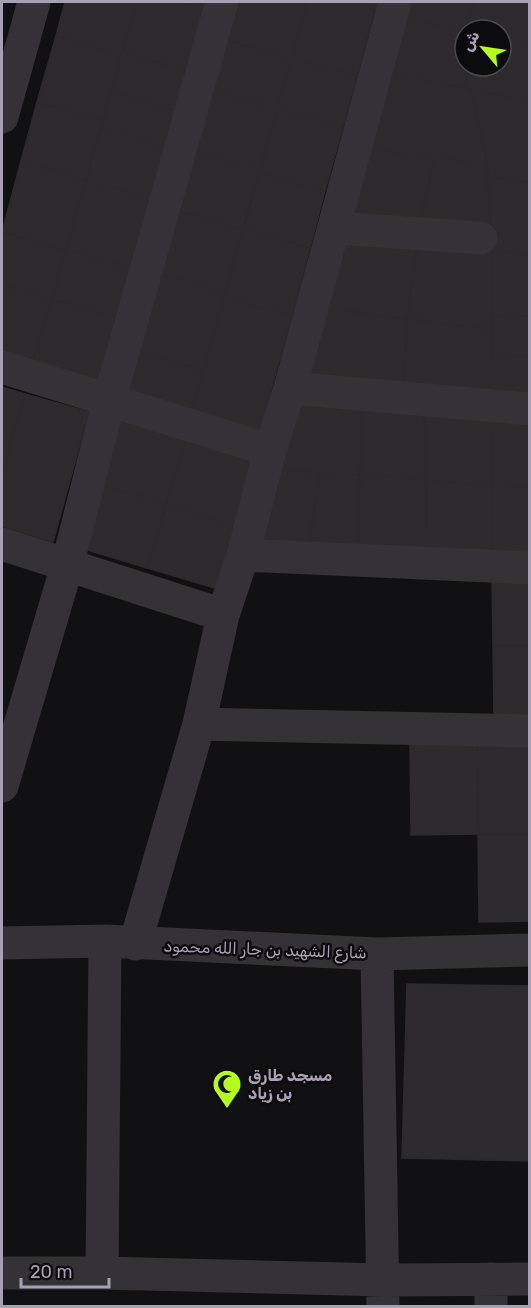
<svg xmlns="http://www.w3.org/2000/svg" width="531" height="1308" viewBox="0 0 531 1308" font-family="Rubik,Vazirmatn,sans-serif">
<rect width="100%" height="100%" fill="#111012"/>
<path fill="#2d2b2e" stroke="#2d2a2e" stroke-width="1.5" d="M65,2H137L121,55L56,36Z
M137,2H181L206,9L188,71L122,52Z
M181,2H208L206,9Z
M237,2H307L291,59L226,40Z
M308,2H345L375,10L357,76L291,59Z
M345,2H378L375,10Z
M407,2H474L465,31L402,18Z
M474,2H530V45L501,39V30H466Z
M402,18L465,31V66H470L464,88L388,73Z
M56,36L121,55L103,121L37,102Z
M501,39L530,45V101L464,88L470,66H501Z
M226,40L291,59L277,109L212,90Z
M122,52L188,71L177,111L111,92Z
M291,59L357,76L343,127L277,109Z
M388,73L471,89L487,164L367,149Z
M471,89L530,101V182L487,177V164Z
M212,90L277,109L260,170L194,151Z
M111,92L177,111L166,148L100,129Z
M37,102L103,121L86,180L21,161Z
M277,109L343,127L325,191L260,173Z
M100,129L166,148L151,199L86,180Z
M367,149L435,157L420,221L349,215Z
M194,151L260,170L243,229L177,210Z
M435,157L487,164L492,227L420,221Z
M21,161L86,180L66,250L2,232Z
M260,173L325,191L310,248L243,229Z
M487,177L530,182V256L492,251Z
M86,180L151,199L131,268L66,250Z
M177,210L243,229L226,293L159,274Z
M243,229L310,248L292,316L224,297Z
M2,232L66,250L52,299L2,285Z
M343,241L417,246L407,318L324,308Z
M417,246L492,251V329L407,318Z
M66,250L131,268L117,317L52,299Z
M492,251L530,256V316L492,315Z
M159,274L226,293L204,370L136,351Z
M2,285L52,299L32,365L2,356Z
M224,297L292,316L259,433L192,413Z
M52,299L117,317L97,385L32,365Z
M324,308L408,319L403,384L305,375Z
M492,315L530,316V357L491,356Z
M408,319L492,329L491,390L403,384Z
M136,351L204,370L192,413L124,392Z
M491,356L530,357V393L491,390Z
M2,387L25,394L12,437L2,434Z
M25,394L89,412L53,542L2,526V477Z
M300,400L362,406L360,475L280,470Z
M362,406L424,413L426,480L360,475Z
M424,413L491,417L492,485L426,480Z
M491,417L530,420V488L492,485Z
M119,419L186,440L166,504L101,484Z
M2,434L12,437L2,476Z
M186,440L252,460L235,525L166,504Z
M280,470L320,473L309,543L260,539Z
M320,473L360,475L358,546L309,543Z
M360,475L426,480L427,550L358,546Z
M426,480L492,485V555L427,550Z
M101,484L166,504L147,568L84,549Z
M492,485L530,488V557L492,555Z
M166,504L235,525L218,589L147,568Z
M492,577L530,579V646H493Z
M493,646H530V716L494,715Z
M410,743L477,744L478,834L411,835Z
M477,744L530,745V834H478Z
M478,834H530V921L479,922Z
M407,984L530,986V1161L402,1158Z"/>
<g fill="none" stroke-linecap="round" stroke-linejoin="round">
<path stroke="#343137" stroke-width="33" d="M2,117L34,2
M335,228L481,238
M2,367L270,450
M290,388L530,409
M2,544L223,615
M243,555L530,568
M199,724L530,731
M2,786L67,566L109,401L222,2
M2,943L105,941L377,954L530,950
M135,944L199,724L223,615L243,555L270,450L290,388L395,2
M377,954L383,1306
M2,1273H102L384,1280L530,1279
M102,1273L105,941
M491,1306V1279"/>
</g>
<defs>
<g id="mosque-pin" transform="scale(1.5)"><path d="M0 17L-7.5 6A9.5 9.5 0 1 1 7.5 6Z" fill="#b4fb1f" stroke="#0c0b0d"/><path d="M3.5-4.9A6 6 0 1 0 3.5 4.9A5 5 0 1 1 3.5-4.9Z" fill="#111"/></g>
</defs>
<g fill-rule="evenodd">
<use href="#mosque-pin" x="227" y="1084"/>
</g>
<g text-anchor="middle" stroke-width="5" stroke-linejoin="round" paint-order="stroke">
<g font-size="16" fill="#a7a1b3" stroke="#0c0b0d">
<text transform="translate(265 949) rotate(2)" y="6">شارع الشهيد بن جار الله محمود</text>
</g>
<g font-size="16" font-weight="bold" fill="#a7a1b3" stroke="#0c0b0d" text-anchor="start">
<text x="248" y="1081">مسجد طارق<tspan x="248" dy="18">بن زياد</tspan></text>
</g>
</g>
<rect width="531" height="1308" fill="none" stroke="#a7a1b3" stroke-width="6"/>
<g transform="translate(483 48) rotate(299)"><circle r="28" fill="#0c0b0d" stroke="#4a474f" stroke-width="1.5"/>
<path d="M0-4.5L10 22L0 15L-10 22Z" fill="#b4fb1f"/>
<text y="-9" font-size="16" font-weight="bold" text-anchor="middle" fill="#a7a1b3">ش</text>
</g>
<path d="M21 1278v9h88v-9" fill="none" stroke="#a7a1b3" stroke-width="3"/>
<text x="30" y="1278" font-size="18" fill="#a7a1b3" stroke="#0c0b0d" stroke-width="4.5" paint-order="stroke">20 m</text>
</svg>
